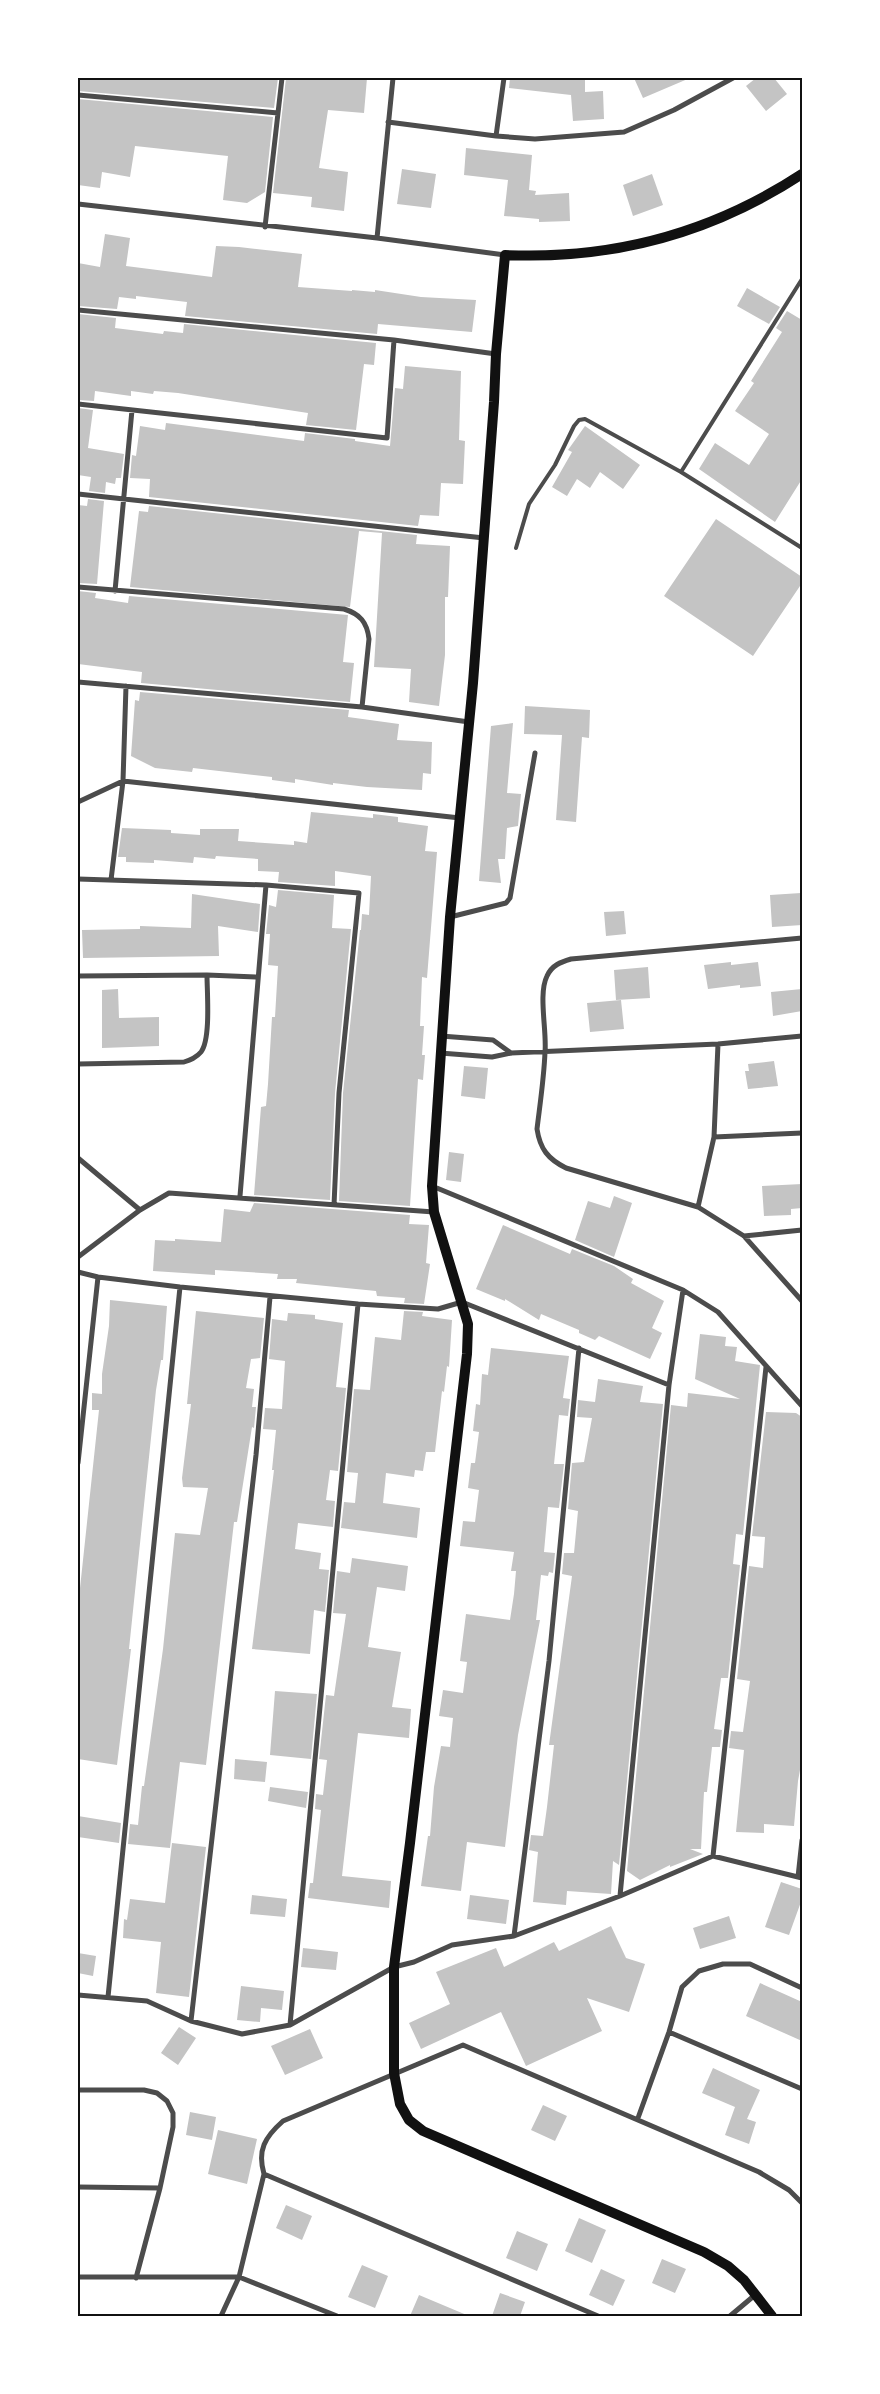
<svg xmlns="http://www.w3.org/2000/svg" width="880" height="2394" viewBox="0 0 880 2394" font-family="'Exo 2',sans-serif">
<rect width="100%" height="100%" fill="#fff"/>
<path fill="#c4c4c4" d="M78,78H278L274,108L78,91Z
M286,78H367L364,113L328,110L319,168L348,172L344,211L311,207L312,197L273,193Z
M510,78H585V92L603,91L604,119L573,121L571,95L509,88Z
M634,78H690L643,98Z
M756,78H774L787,94L766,111L746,86Z
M78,99L273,117L265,192L247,203L223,200L228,156L135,146L130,177L102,172L100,188L78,185Z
M466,148L532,155L529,190L536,191L535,195L569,193L570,221L539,222V219L504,216L508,180L464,175Z
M402,169L436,174L431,208L397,204Z
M652,174L663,205L633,216L623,185Z
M105,234L130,238L126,266L212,277L216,246L239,247L302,254L298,287L352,291V290L375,292V290L421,297L476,300L472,332L378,324L377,334L185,316L187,302L136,296V299L119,297L117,309L78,306V263L100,267Z
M747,288L780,307L769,324L737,306Z
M787,311L802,320V479L775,522L699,469L715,443L749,465L769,434L735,411L754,383L751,381L782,332L776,328Z
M78,314L116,318L115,328L163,334L164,331L183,333L184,324L376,343L374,365L364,364L356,430L306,425L308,413L178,393L154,391L153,394L131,391V396L95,391L94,401L78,400Z
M405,366L461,371L459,440L465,441L463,484L441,483L439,516L420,515L418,526L149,497L150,479L130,478L132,455L136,456L140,426L165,430L166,423L304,441L305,433L355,439V441L390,446L395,388L403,389Z
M78,408L93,410L88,448L124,454L121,478H116L115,484L106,482L105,493L89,491L91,477L78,475Z
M585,426L640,465L623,489L600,472L590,488L577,479L567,496L552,487L572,452L568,450Z
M88,499L104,501L97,584L78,583V505L87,506Z
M149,506L417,535L416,544L450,546L448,597H445V655L439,706L409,702L411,669L374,667L382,533L359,531L350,607L130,587L139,511L148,512Z
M716,519L802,577V583L753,656L664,596Z
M78,591L96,593L95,598L128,603L129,596L348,615L343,662L354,663L350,702L141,683L142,672L78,664Z
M140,692L349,710L348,717L399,724L397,740L432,742L431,774L423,773L422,790L367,787L333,783V785L295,779V783L272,780V777L193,768L192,772L155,768L131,756L135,700L139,701Z
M525,706L590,710L589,738L582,737L576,822L556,820L562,735L524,734Z
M513,723L507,793L521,794L518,826L507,828L505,859H498L501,883L479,881L491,726Z
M311,812L373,818V814L398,817V822L428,826L425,851L437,852L427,978L422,977L420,1026H424L422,1055H425L423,1080L418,1079L410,1206L339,1201L343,1093L360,930H361L362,914L369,915L371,876L335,871V886L278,882L279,872L258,871V859L216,856L215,859L194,857L193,863L154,860V863L126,862V857H118L122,828L171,830V833L200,835V829H239L238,841L294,845V841L307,843Z
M278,890L334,895L332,928L351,929L335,1093L330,1200L254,1195L261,1107L266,1106L268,1084L272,1017H275L278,966L268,965L270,934H266L269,905L276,907Z
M801,893L802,925L772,927L770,895Z
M192,894L260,904L258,932L218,926L219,956L83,958L82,930L140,929V926L191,928Z
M624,911L626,934L606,936L604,912Z
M731,962V965L758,962L761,986L740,988V985L708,989L704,965Z
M648,967L650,998L616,1000L614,970Z
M118,989L119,1018L159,1017V1046L102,1048V990Z
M802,989V1011L773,1016L771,992Z
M621,1000L624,1029L590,1032L587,1003Z
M774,1061L778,1086L748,1089L745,1071H749L748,1064Z
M464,1066L488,1068L485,1099L461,1096Z
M449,1152L464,1154L461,1182L446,1180Z
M802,1184V1208L791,1209V1215L764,1216L762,1186Z
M614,1196L632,1203L614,1257L575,1240L588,1201L610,1208Z
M254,1203L410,1215L409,1224L429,1225L426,1263L430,1264L424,1304L404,1303L405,1298L377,1296L376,1291L296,1283L297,1279H277L278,1274L215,1270V1275L153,1271L155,1240L175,1241V1239L221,1242L224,1209L250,1212Z
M503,1225L570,1254L572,1249L614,1266L633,1279L631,1283L664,1301L652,1328L662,1333L650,1359L599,1336L595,1340L579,1333V1330L541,1314L539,1320L505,1299V1301L476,1289Z
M110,1300L167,1306L163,1360H161L156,1390L129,1649H131L117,1765L78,1759V1607L99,1410H92V1393L102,1394V1374L109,1326Z
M196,1311L264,1318L260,1358L251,1359L246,1388L254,1389L252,1407H256L254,1428L252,1427L237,1522H234L206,1765L180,1762L170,1848L128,1844L130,1824L138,1825L142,1786H144L163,1649L175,1533L200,1535L208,1488L183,1487L182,1478L191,1404H187Z
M404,1311L423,1312L422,1316L452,1320L449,1367L447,1366L444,1392L442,1391L435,1452H426L423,1471L415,1470L414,1477L386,1473L383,1503L420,1508L417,1538L341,1528L344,1502L355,1503L358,1473L347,1472L354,1389L370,1390L375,1337L401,1340Z
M288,1313L315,1315V1319L343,1323L336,1387L346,1388L338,1471L330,1470L326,1500L335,1501L333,1527L298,1523L295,1549L321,1553L319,1569L329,1570L325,1612L314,1610L310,1654L252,1649L274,1470H272L276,1430L263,1429L265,1408L282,1409L285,1361L269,1359L272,1319L287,1321Z
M700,1334L726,1337L725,1346L737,1347L735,1361L760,1365L743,1535L736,1534L733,1564L740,1565L728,1678H721L714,1729L722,1730L720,1747H712L707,1792H704L701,1849H690L703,1854L670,1867V1865L640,1880L627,1871L671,1405L687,1407L688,1393L740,1399L695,1379Z
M491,1348L569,1356L563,1398L570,1399L568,1416L559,1415L554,1464H564L559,1508L548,1507L544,1552L555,1553L553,1573L549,1572L548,1576L541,1575L536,1620H540L518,1735L505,1847L467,1842L461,1891L421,1886L428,1836H430L434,1787L441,1746L450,1747L453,1718L439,1716L443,1690L463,1693L467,1662L460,1661L466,1614L510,1620L514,1594L516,1571H511L514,1552L460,1546L463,1521L475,1522L479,1490L468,1488L471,1463H475L479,1432L473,1431L476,1404L480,1405L482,1374L488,1375Z
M598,1379L643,1386L640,1402L663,1404L619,1865L613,1861L611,1894L567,1891L566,1905L533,1902L538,1852L529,1850L531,1835L543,1836L547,1807L554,1745H549L572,1576L562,1574L564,1553H574L578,1511L568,1509L572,1463L584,1462L592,1418L577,1417L578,1400L595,1402Z
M766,1412L796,1413L802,1417V1484L800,1507H802V1759L798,1781L794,1826L764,1824V1833L736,1832L744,1750L729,1748L731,1731L743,1732L750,1681L737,1679L749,1566L763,1568L765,1537L752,1536Z
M352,1558L408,1566L405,1591L377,1587L368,1647L401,1652L392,1707L411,1709L409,1738L358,1733L342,1876L391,1881L389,1908L308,1898L310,1883H313L321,1810L315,1809L316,1794L323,1795L327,1760L319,1759L326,1695L334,1696L346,1614L333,1613L337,1571L350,1573Z
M275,1691L317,1694L311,1759L270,1755Z
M235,1759L267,1762L265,1782L234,1779Z
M270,1787L308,1792L306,1808L268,1801Z
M78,1816L121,1823L119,1843L78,1837Z
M172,1843L206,1847L189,1997L156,1993L161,1942L123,1938L124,1919L127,1920L130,1899L165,1903Z
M781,1882L802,1889V1899L789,1935L765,1927Z
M252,1895L287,1899L285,1917L250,1914Z
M470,1895L509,1900L506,1924L467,1919Z
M729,1916L736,1938L700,1949L693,1928Z
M611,1926L626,1958L645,1964L629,2012L587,1998L602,2031L526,2066L501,2012L421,2049L409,2023L450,2004L436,1972L496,1948L504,1967L554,1942L559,1951Z
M303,1948L338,1952L336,1970L301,1967Z
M78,1953L96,1956L93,1976L78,1973Z
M760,1983L802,2002V2041L746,2016Z
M241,1986L284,1991L282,2010L261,2008L260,2022L237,2020Z
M179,2027L196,2038L178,2065L161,2053Z
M310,2029L323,2058L285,2075L271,2046Z
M713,2068L760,2090L747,2119L756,2122L749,2144L725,2135L735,2107L702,2093Z
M543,2105L567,2116L555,2141L531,2130Z
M190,2112L216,2117L212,2140L186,2135Z
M218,2130L257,2139L247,2184L208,2174Z
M286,2205L312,2216L302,2240L276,2228Z
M579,2218L606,2230L592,2263L565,2251Z
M517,2231L548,2244L537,2271L506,2258Z
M662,2259L686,2269L675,2293L652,2283Z
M362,2265L388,2276L375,2308L348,2297Z
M601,2269L625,2280L613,2306L589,2295Z
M500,2293L525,2302L520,2316H492Z
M419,2295L469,2316H410Z"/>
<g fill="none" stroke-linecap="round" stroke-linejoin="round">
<path stroke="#4c4c4c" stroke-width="4" d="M681,472L802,279
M516,548L529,504L555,465L574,426L579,420L585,419L681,472L802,548"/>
<path stroke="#4c4c4c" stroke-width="5" d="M78,95L278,113
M388,122L496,136L535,139L624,132L674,110L733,78
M496,136L504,78
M78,204L377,238L505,255
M265,227L282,78
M377,238L393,78
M78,310L394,340L496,354
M78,404L387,438L394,340
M78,494L484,538
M78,587L344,609C360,614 367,622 369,639L362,707
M115,591L132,410
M78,682L362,707L469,722
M78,802L123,781L460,818
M78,879L266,885
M111,880L123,781L126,686
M450,917L506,903L510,898L535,753
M802,938L571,959C561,962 552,965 547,976C538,994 547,1031 545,1052C544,1078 540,1104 537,1129C540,1149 548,1159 566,1168L698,1207L744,1236L802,1301
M78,976L207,975L257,977
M441,1036L493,1040L511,1053
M440,1053L492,1057L511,1053L718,1044L802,1036
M78,1064L184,1062C190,1060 196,1058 201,1052C211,1039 207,992 207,975
M714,1137L802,1133
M78,1158L140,1210
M432,1186L683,1290L718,1312L802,1406
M240,1196L266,885L359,893L339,1093L334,1205
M698,1207L714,1137L718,1044
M744,1236L802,1230
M78,1257L140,1210L169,1193L434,1212
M78,1272L98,1277L180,1287L358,1304L438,1309L462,1302L669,1385
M78,1463L98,1277
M713,1856L766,1367
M798,1877L802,1840
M620,1896L669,1385L683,1290
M514,1936L549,1661L579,1348
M78,1995L147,2001L191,2021L242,2034L290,2025L394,1967L414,1962L452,1945L514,1936L620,1896L713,1856L802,1878
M108,1997L180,1287
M191,2021L256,1455L270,1297
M290,2025L358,1304
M669,2032L802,2089
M78,2090H144L157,2093L167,2101L173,2113V2127L160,2188L136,2278
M638,2118L669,2032L682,1987L699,1971L723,1964H750L802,1988
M78,2187L160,2188
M78,2277H239L337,2316
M221,2316L239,2277L264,2174
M598,2316L264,2174C257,2150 265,2137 283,2121L463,2045L759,2172L789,2190L802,2203
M730,2316L755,2295"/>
<path stroke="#111" stroke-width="10" d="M772,2316L744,2280L728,2266L704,2252L423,2131L409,2120L400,2104L394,2073V1967L410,1843L467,1354L468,1324L434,1212L432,1186L450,917L473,683L494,402L496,354L505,255C614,260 712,233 802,174"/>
</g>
<rect width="880" height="2394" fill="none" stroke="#ffffff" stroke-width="158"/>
<rect x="79" y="79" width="722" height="2236" fill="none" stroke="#111" stroke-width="2"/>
</svg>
